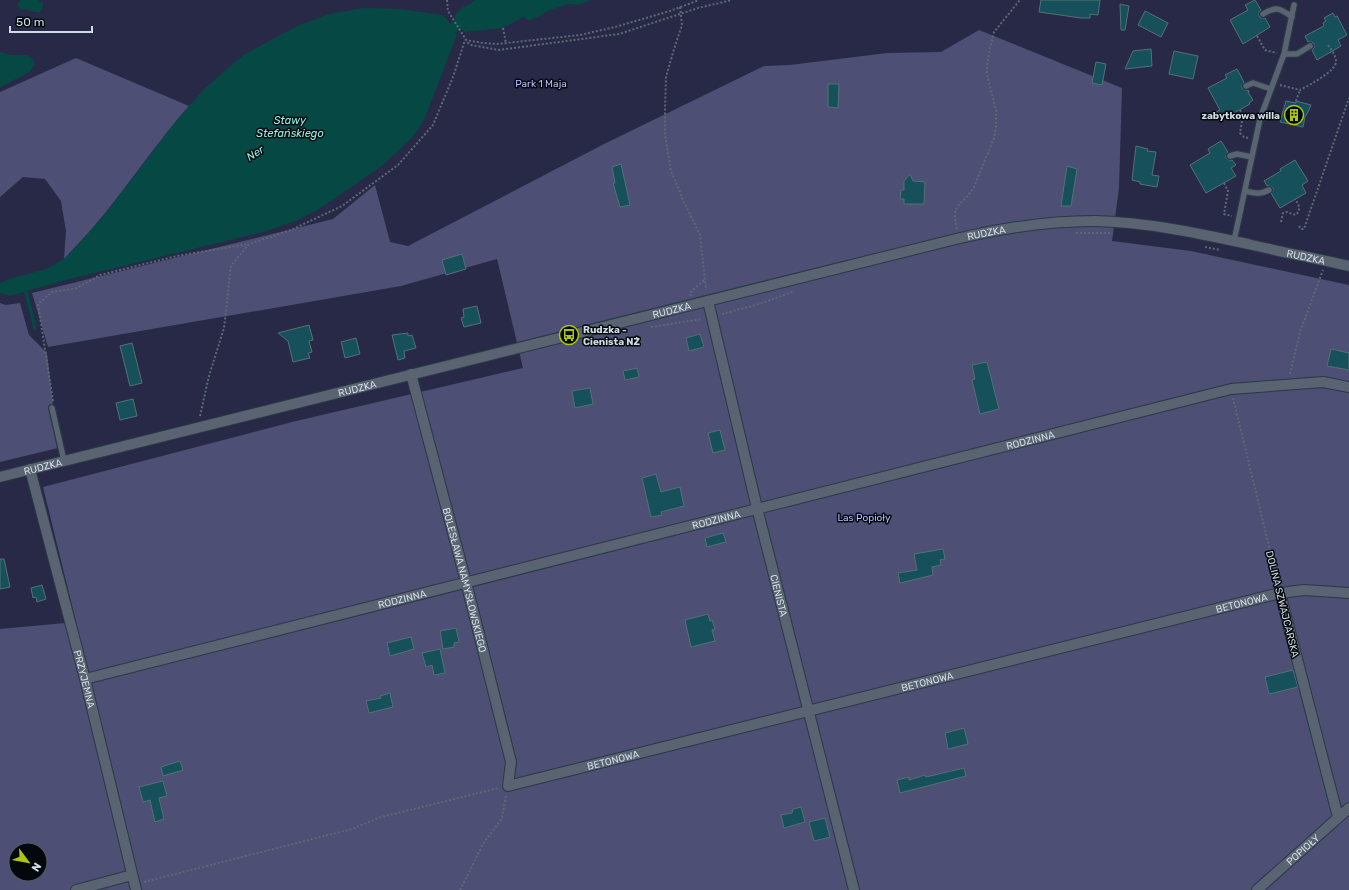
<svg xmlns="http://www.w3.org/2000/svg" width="1349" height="890" viewBox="0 0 1349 890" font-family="Rubik,sans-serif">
<rect width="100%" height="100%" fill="#0d1f2a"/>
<path fill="#282947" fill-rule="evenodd" d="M0,0H1349V890H0ZM16,850H40V874H16Z"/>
<path fill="#4d4f74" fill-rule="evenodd" d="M979,30L1122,88L1119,188L1112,241L1191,251L1349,285V890H0V629L76,622L43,487L292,422L523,368L497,259L401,286L48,347L32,293L333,219L375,185L390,242L408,246L604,144L764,66L790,65L887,53L941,52ZM16,850H40V874H16Z
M76,58L189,106C145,156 111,213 64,259L66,231L61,201L45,179L23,177L0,197V92Z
M0,303L6,305L20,303L29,335L47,353L58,448L0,462Z"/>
<path fill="#054844" d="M20,0H38L43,3V7L40,12C32,13 29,8 21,10L17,5Z
M475,0H592L578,5L569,4L548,11L530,21L523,17L503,28L464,32L462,29L455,32L457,35L424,120L412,138L383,165L321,208L298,220L267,231L62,281L10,296L0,293V283L12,278L46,269L64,259L101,219L176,121L204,89L243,55L297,26L329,14L364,8L400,9L442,15L446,18L450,24L456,20L454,16L463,7L470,4Z
M0,52L12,55H27L34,60L35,64L30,72L0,87Z"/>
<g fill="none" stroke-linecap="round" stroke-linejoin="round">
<path stroke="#054844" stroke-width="3.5" d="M26,292L35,328"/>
</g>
<path fill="#15505b" stroke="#567076" d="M1041,0H1100L1098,15L1090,14V18H1081L1039,12Z
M1255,0L1261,10L1259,12V16L1261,18H1265L1270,27L1243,44L1230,20L1248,10L1245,5Z
M1120,4L1129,6L1125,30H1121Z
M1145,11L1168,23L1161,37L1138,25Z
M1333,13L1335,17L1337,16L1347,35L1338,40L1341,46L1317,60L1312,50L1314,48V44L1312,42H1308L1305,36L1324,26L1323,23L1326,21L1324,18Z
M1151,49L1152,66L1125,69L1133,51Z
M1174,51L1198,56L1193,79L1169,74Z
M1096,62L1106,64L1102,85L1092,83Z
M1237,69L1244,82L1242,85V88L1245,90H1248L1249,92H1248L1253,100L1249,103L1250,104L1221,120L1216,112L1220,110L1208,88L1227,78L1225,75Z
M828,84H839L838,108L828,107Z
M1286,101L1296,103V101L1311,105L1308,112L1305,117L1303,127L1280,122Z
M1221,141L1228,152L1226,155V158L1229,160H1232L1236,165L1231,168L1236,176L1206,193L1190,165L1210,153L1208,149Z
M1136,146L1148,149L1147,151L1156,152L1152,175L1159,176L1157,187L1140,184V182L1132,180Z
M1295,160L1308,181L1302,185L1306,193L1280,208L1271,193L1273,191V188L1270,186H1267L1264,181L1281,171L1280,169Z
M621,164L630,205L620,207L613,183H615L612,167Z
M1067,166L1077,169L1071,206H1061Z
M910,174L913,181L925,182L924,204H904V199H900L901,190H904V181Z
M462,254L466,269L446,275L442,260Z
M477,306L481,323L464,327L461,318L464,317L463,309Z
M309,325L313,340L309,341L312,352L308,353L310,358L293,362L288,341L278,333Z
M408,333V336L412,335L416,348L404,351L405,358L398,360L392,335Z
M700,334L704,347L689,351L686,338Z
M356,338L360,354L345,358L341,342Z
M132,343L142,383L130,386L120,346Z
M1331,349L1349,353V370L1327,366Z
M987,362L999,409L980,414L972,380L975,379L972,365Z
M637,368L639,377L625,380L623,371Z
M590,388L593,404L575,408L572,391Z
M133,399L137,416L120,420L116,403Z
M720,430L725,450L713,453L708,433Z
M656,474L661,492L680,487L684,506L661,512L662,515L651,517L642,478Z
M723,533L726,542L707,547L705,538Z
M943,549L945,559L940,560L941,565L932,567L933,575L900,583L898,573L917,570L914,554Z
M0,559H4L10,587L0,589Z
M42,585L46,599L37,602L36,597L33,598L31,588Z
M708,614L710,621L712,620L715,629L712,630L715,641L691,647L685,620Z
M456,628L459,642L454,643V647L443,649L440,631Z
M411,637L414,649L390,656L387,643Z
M440,649L445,673L434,675L432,665L426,667L422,653Z
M1293,670L1298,687L1269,694L1265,677Z
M390,693L393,707L369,713L366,701L381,698L380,696Z
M964,728L968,744L948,749L945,733Z
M180,761L183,770L163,776L161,767Z
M964,768L966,776L900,793L897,780L909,777V780L925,775L926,777Z
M163,781L167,796L159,798L164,819L155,822L150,800L143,802L139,787Z
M801,807L805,822L784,828L781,815L792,813L793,809Z
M825,818L830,837L814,841L809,822Z"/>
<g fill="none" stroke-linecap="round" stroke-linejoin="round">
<g stroke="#283a44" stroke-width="8">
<path id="service" d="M1263,14C1276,6 1280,8 1292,17
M1284,54H1297L1310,46
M1246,86L1253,83L1271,89
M1230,156L1237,154L1252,157
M1245,191C1254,193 1260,195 1269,190
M1234,241L1260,119L1284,54L1294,5
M52,408L64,461"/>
</g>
<g stroke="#283a44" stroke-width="12">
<g id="minor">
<path id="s1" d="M708,301L757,508L854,890"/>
<path id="s2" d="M411,374L466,582L511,762L508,786L1280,593L1304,590L1349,593"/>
<path id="s3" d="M30,469L85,679L136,890"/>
<path d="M1280,593L1338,817"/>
<path id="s4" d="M85,679L1231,389L1323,382L1349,387"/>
<path d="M76,890L132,875"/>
<path id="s5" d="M1257,890L1349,808"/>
</g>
</g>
<g stroke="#283a44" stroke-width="12">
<g id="tertiary">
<path id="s6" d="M0,477L956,239C1002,228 1047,221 1094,221C1146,222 1197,233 1248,244C1281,252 1315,258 1349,266"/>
</g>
</g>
<path stroke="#5b6b74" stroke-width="2" stroke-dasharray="2 2" stroke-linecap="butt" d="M447,0L448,11L468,43L471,45L499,50L619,34L698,8L732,0
M680,7L682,25L674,49L666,77L665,110V135L671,171L684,202L700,235L706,290
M503,28L506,43
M1257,36L1265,50L1277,53
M465,40L483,43L497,44L580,35L615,27L670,11L699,0
M1280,85L1300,90C1309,85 1337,71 1336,61C1336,55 1330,48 1327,44
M1296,101L1300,90
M1240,110L1243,115L1240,133L1244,137L1248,138
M1224,183L1228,191L1224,214L1232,216
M1281,222L1283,213L1287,212L1296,215C1301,209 1299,205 1295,199
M1299,226L1301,229H1304L1349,98
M957,229C950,202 962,207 974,187L994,138L996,126V111L987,74V66L990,48L994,32L1020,0
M1076,233H1111
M1205,247L1220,250
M691,296L690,293L705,279
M722,314L763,303L794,291
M651,327L702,319
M1290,374L1300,332L1323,270
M1233,398L1278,583
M53,401L38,304L52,292L77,288L100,275L177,256L248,244
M200,416L209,376L224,328L231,266L249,244L291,230L342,206L398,165L433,125L453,77L465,40
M144,882L352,829L381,817L499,788
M460,890L483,844L502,818L506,795"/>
<use href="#service" stroke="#596372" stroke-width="5.5"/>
<use href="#minor" stroke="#596372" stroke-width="10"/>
<use href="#tertiary" stroke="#596372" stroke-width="10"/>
</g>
<defs>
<g id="building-ring" transform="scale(1)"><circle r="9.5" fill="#03080c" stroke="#adc60d" stroke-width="1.5"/><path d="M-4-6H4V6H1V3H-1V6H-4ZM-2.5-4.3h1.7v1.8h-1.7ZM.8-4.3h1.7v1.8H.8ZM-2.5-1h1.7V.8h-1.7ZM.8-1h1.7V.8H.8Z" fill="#adc60d"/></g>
<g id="bus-ring" transform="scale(1)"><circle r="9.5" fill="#03080c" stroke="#adc60d" stroke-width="1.5"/><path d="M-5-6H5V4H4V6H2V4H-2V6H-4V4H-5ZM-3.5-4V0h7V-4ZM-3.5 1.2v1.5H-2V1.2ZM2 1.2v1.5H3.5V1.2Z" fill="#adc60d"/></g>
</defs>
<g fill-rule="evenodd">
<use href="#building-ring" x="1294" y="115"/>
<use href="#bus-ring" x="569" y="335"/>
</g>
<g text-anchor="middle" stroke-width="3" stroke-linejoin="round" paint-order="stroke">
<g font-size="10" fill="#babeff" stroke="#03080c">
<text x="541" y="87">Park 1 Maja</text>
<text x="864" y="521">Las Popioły</text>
</g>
<g font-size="10" font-weight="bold" fill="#d1dde4" stroke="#03080c" text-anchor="end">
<text x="1280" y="119">zabytkowa willa</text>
<text x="583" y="333" text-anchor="start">Rudzka -<tspan x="583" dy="12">Cienista NŻ</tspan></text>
</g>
<g font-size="10" fill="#d1dde4" stroke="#03080c">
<text dy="4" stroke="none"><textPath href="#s6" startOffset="1016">RUDZKA</textPath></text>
<text dy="4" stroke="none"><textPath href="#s6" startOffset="1340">RUDZKA</textPath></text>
<text dy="4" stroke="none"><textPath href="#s6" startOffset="692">RUDZKA</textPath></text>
<text dy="4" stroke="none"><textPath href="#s6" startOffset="368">RUDZKA</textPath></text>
<text dy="4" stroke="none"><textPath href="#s4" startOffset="975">RODZINNA</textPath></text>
<text dy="4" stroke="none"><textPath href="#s6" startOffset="44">RUDZKA</textPath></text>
<text dy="4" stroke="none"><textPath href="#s4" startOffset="651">RODZINNA</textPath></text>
<text dy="4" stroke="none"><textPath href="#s2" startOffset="213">BOLESŁAWA NAMYSŁOWSKIEGO</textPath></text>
<text dy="4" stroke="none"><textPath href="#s1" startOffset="303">CIENISTA</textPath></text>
<text dy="4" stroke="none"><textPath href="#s4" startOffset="327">RODZINNA</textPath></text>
<text dy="4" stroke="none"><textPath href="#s2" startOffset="1181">BETONOWA</textPath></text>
<text transform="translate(1283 604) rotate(76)" y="4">DOLINA SZWAJCARSKA</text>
<text dy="4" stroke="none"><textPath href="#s3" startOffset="217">PRZYJEMNA</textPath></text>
<text dy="4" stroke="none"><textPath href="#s2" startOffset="857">BETONOWA</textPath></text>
<text dy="4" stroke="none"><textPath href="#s2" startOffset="533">BETONOWA</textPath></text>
<text dy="4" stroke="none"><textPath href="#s5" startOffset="61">POPIOŁY</textPath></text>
</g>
<g font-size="11" font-style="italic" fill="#94f3ea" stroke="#03080c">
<text x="290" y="124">Stawy<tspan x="290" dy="13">Stefańskiego</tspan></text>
<text transform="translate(255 153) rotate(-32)" y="4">Ner</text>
</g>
</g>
<g transform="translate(28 862) rotate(122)"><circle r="19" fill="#03080c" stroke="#555d62"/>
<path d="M0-3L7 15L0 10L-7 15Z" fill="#adc60d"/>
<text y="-6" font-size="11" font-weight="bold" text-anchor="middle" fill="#d1dde4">N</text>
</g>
<path d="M10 26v6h82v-6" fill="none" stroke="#d1dde4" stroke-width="2"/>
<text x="16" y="26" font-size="12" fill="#d1dde4" stroke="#03080c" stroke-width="3" paint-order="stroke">50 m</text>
</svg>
